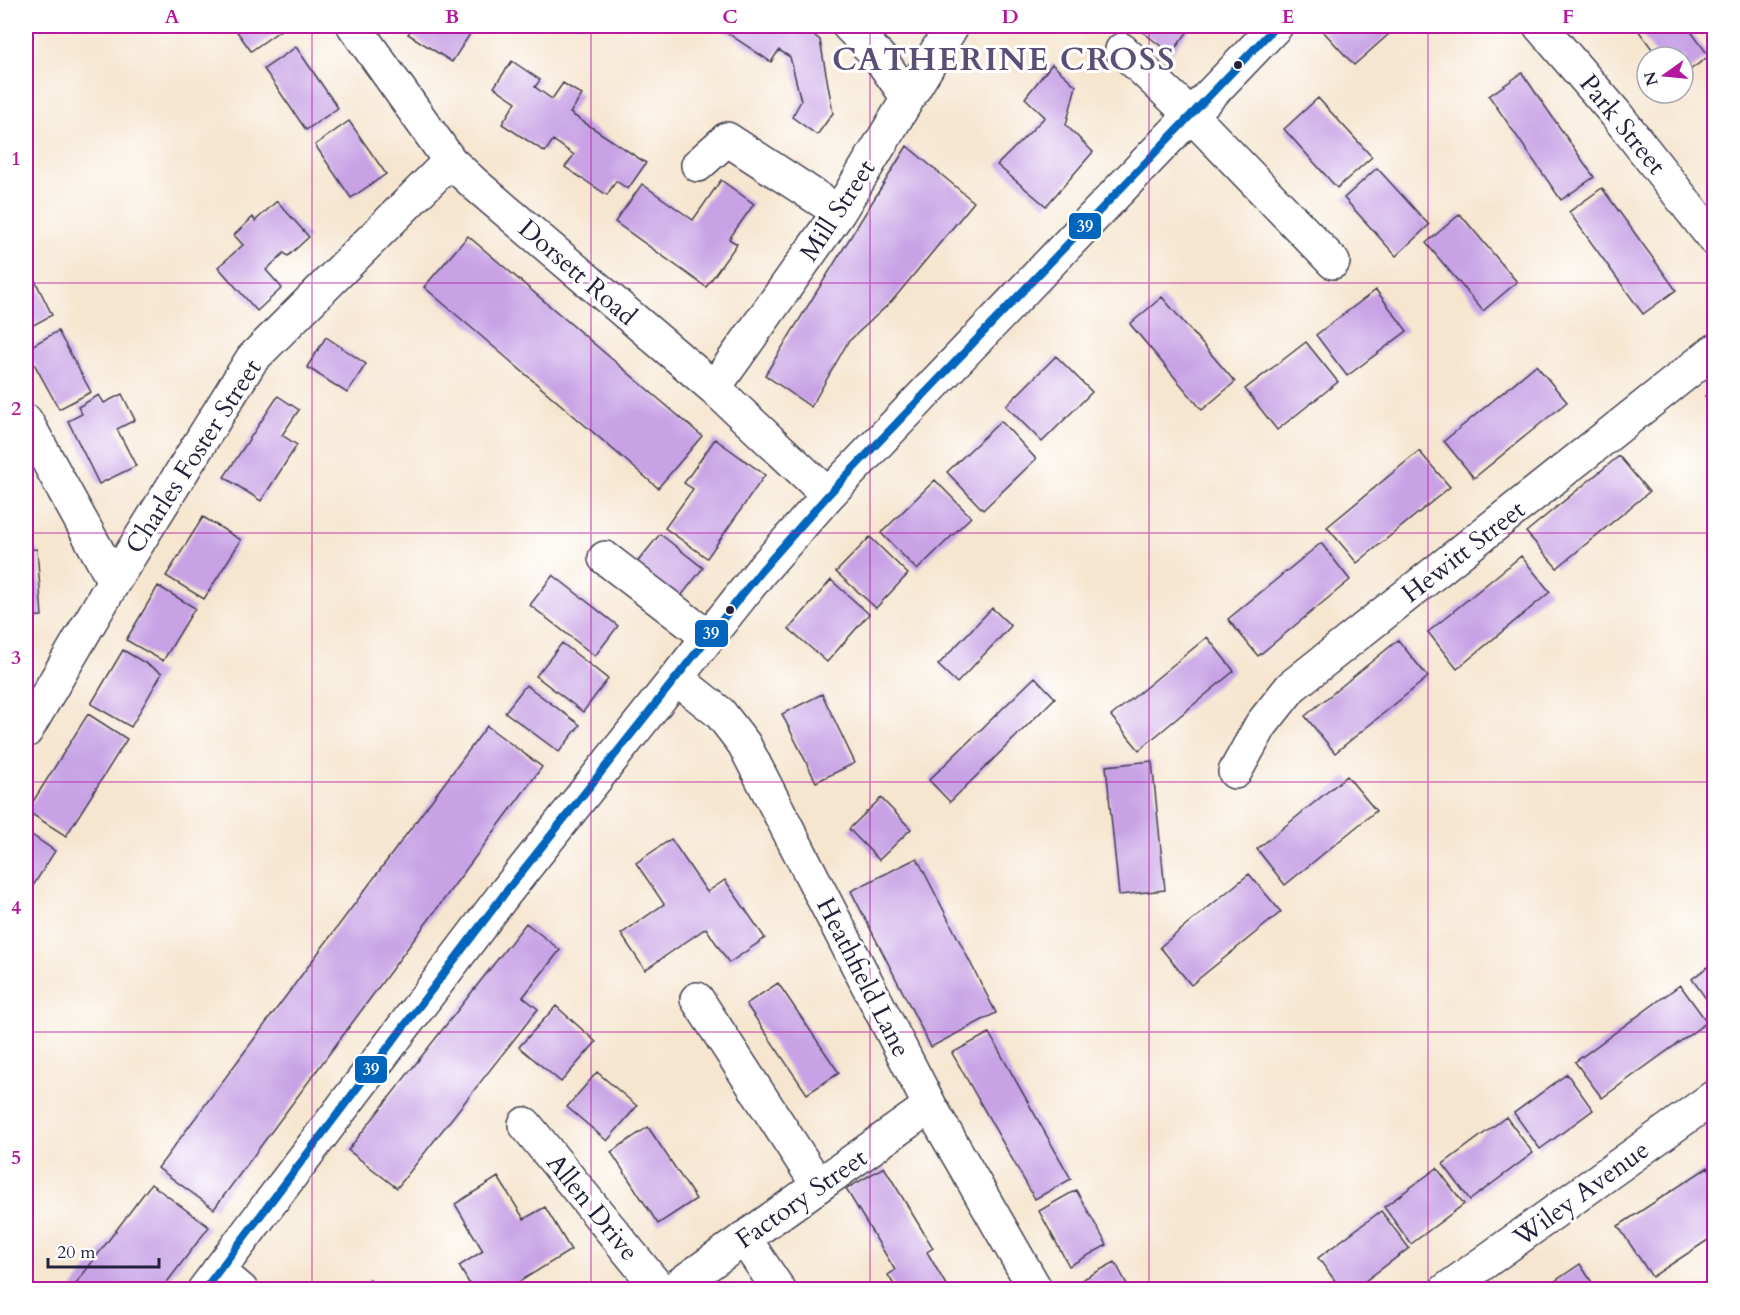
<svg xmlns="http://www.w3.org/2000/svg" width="1740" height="1315" viewBox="0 0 1740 1315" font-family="Cardo,serif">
<rect width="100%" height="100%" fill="#fff"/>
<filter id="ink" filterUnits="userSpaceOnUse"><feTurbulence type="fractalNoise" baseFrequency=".0167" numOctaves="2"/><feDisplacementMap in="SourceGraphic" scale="12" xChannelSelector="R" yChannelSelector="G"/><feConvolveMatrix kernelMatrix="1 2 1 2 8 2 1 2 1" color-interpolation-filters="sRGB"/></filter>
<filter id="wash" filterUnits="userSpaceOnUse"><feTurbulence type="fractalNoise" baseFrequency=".008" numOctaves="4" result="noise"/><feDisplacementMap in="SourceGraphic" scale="24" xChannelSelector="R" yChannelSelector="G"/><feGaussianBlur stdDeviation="1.35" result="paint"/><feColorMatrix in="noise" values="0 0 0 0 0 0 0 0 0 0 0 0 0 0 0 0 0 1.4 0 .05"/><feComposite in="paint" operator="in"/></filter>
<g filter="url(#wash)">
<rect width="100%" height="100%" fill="#f6e6d0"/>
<g id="blocks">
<path fill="#c8a2e5" d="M233,26H280L282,29L251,51Z
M414,26H475L452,62L408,34Z
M717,26H802L820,40L833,113L817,135L792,117L801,101L790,57L779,50L771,62Z
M1135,26H1192L1171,54Z
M1327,26H1398L1354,65L1322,30Z
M1635,26H1687L1709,56L1683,75V57H1658Z
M296,47L338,108L306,130L264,69Z
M512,61L540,80L535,87L552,99L563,83L582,95L570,113L646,163L628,189L616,181L607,195L565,167L574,155L553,140L545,152L502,124L516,102L494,87Z
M1052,64L1076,86L1066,125L1093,152L1046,206L997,165L1045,117L1025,98Z
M1522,73L1594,177L1561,200L1489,96Z
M1318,98L1372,157L1337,188L1284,129Z
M349,121L386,174L351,198L315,145Z
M907,146L974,202L892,301L848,342L811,407L765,375Z
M1377,168L1429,225L1396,256L1344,198Z
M721,180L754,204L729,239L737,244L706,287L615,222L642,184L693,220Z
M1602,188L1676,290L1643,314L1569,212Z
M277,201L309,237L288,256L284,253L266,270L282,288L257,311L218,267L243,245L234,235L253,217L255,221Z
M1460,214L1517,282L1483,311L1426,243Z
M468,236L702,436L658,488L424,287Z
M26,262L52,315L26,329Z
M1376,290L1407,331L1347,376L1316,335Z
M1162,297L1235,382L1202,410L1130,324Z
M58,331L91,392L59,409L26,349Z
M326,337L366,364L347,393L307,367Z
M1306,342L1338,382L1277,430L1245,389Z
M1056,356L1092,392L1042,442L1006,406Z
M1536,365L1567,402L1474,478L1444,441Z
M1714,389V410L1705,396Z
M122,394L135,420L117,429L136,466L99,484L68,421L82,414L78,407L99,395L104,403Z
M278,396L299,410L282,435L297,445L261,501L224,477Z
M1001,421L1036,459L983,510L947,472Z
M715,439L765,475L707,558L665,528L693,489L684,483Z
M1419,451L1450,487L1357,563L1327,527Z
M1619,456L1649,492L1557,568L1526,532Z
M935,480L971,517L917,570L881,533Z
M203,517L241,540L204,599L166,576Z
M660,534L703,568L678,600L635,565Z
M870,537L908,574L876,608L836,572Z
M1321,543L1350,580L1258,656L1228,619Z
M37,549L42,616L26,617V550Z
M1521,556L1550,592L1457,669L1428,632Z
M553,575L618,626L595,656L530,605Z
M831,580L869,614L827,662L789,629Z
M158,586L195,608L163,661L126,640Z
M992,608L1011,626L957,683L938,665Z
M1207,637L1234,671L1139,750L1111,716Z
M1398,640L1428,677L1335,753L1305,716Z
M562,643L608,679L583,712L536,676Z
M123,650L162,673L131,727L91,704Z
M1035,677L1055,698L950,802L929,780Z
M526,685L580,725L559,752L505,712Z
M822,694L855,763L816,782L782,714Z
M88,714L127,739L66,836L27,811Z
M487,726L542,767L214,1209L158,1168Z
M1152,761L1165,890L1119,895L1106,766Z
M1347,776L1376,811L1285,885L1257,849Z
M881,798L911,829L879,860L849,829Z
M26,831L55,851L26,897Z
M671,839L707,892L725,880L765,938L729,963L706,928L645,970L621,934L664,904L636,863Z
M917,858L996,1013L931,1047L851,891Z
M1249,874L1281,912L1191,985L1160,947Z
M526,923L560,950L523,997L538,1009L397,1188L348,1150Z
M1714,962V1010L1692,979Z
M778,983L839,1073L807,1094L746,1004Z
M1680,985L1707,1022L1602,1098L1575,1062Z
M556,1006L596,1042L561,1082L519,1047Z
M989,1033L1071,1179L1035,1199L952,1053Z
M597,1072L637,1106L607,1141L567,1107Z
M1567,1074L1593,1110L1540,1149L1514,1113Z
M1506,1117L1533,1153L1470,1200L1443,1164Z
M648,1127L696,1199L658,1224L611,1152Z
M884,1167L933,1248L927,1252L949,1290H897L888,1275L895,1270L846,1189Z
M1708,1167L1714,1177V1236L1652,1277L1618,1226Z
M1437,1168L1464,1204L1411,1244L1384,1207Z
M498,1177L524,1219L545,1207L571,1250L506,1290H473L459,1266L483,1251L455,1204Z
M151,1184L209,1227L161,1290H71Z
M1076,1190L1107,1245L1069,1266L1039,1211Z
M1381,1211L1409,1248L1353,1290H1342L1318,1258Z
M1115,1262L1130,1290H1080L1076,1283Z
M1580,1264L1597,1290H1542Z
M370,1279L377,1290H354Z"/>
</g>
</g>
<g filter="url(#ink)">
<use href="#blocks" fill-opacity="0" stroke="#423f51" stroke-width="1.5"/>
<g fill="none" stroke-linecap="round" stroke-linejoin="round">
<g stroke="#423f51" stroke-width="36">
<path id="minor" d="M354,26L450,161L476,185L714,388L828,495
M849,26L879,57L908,98
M1540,26L1615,113L1714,239
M1122,50L1191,115L1333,262
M698,165L727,139L839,212
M714,388L839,212L952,26
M26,421L114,581
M605,558L708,637
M676,678L720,713L744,744L930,1106L1036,1290
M26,731L114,581L252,359L450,161
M1235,772L1261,725L1291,687L1714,351
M697,999L818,1185
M525,1124L660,1290
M744,1238L779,1290
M218,1271L241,1290
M204,1290L505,893L761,571L828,495L1276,26
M672,1290L930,1106
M1446,1290L1714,1097"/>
</g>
<use href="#minor" stroke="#fff" stroke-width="33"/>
<g stroke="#fff" stroke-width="12">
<path id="bus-1" d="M204,1290L505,893L761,571L828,495L1276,26"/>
</g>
<use href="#bus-1" stroke="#0065bd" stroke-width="8"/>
</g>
</g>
<path fill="none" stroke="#b5179e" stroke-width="1.5" stroke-opacity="0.55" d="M312,26V1290M591,26V1290M870,26V1290M1149,26V1290M1428,26V1290M26,283H1714M26,533H1714M26,782H1714M26,1032H1714"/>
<g fill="#22223b" stroke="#fff" stroke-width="2">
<circle cx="1238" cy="65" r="5"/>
<circle cx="730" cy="610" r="5"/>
</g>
<g text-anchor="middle" stroke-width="6" stroke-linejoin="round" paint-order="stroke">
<g font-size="26" fill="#22223b" stroke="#fff">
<text transform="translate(1623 124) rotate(51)" y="9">Park Street</text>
<text transform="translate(837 210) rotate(-57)" y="9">Mill Street</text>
<text transform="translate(578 272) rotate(41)" y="9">Dorsett Road</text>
<text transform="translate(193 456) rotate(-57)" y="9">Charles Foster Street</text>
<text transform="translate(1463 551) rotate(-38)" y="9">Hewitt Street</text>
<text transform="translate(864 977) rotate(63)" y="9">Heathfield Lane</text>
<text transform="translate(1581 1193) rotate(-36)" y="9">Wiley Avenue</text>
<text transform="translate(801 1198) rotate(-35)" y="9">Factory Street</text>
<text transform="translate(593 1207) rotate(51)" y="9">Allen Drive</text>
</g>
<g font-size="32" font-weight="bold" letter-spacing="1.5" fill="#5c4f76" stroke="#fff">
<text x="1004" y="70">CATHERINE CROSS</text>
</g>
</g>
<g stroke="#fff" stroke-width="2">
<rect x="1068" y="212" width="34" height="28" rx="6" fill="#0065bd"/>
<rect x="694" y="619" width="35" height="29" rx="6" fill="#0065bd"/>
<rect x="354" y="1055" width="34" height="29" rx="6" fill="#0065bd"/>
</g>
<g font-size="16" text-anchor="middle" font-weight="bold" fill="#fff">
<text x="1085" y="232">39</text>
<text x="711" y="639">39</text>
<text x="371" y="1075">39</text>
</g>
<rect width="1740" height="1315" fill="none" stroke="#fff" stroke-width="66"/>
<g transform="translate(1665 75) rotate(255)"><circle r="28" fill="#ffffff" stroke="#a7a7b1" stroke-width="1.5"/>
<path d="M0-4.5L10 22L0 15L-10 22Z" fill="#b5179e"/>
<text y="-9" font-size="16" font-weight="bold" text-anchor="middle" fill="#22223b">N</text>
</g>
<path d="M48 1258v9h111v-9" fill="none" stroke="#22223b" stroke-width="3"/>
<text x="57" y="1258" font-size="18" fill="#22223b" stroke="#ffffff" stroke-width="4.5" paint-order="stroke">20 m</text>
<rect x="33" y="33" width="1674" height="1249" fill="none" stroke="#b5179e" stroke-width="2"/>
<g font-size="20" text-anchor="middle" font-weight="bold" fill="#b5179e">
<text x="172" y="23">A</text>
<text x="452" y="23">B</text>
<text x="730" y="23">C</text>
<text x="1010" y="23">D</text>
<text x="1288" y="23">E</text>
<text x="1568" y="23">F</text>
<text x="16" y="165">1</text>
<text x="16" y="415">2</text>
<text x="16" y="664">3</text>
<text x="16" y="914">4</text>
<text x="16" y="1164">5</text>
</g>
</svg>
